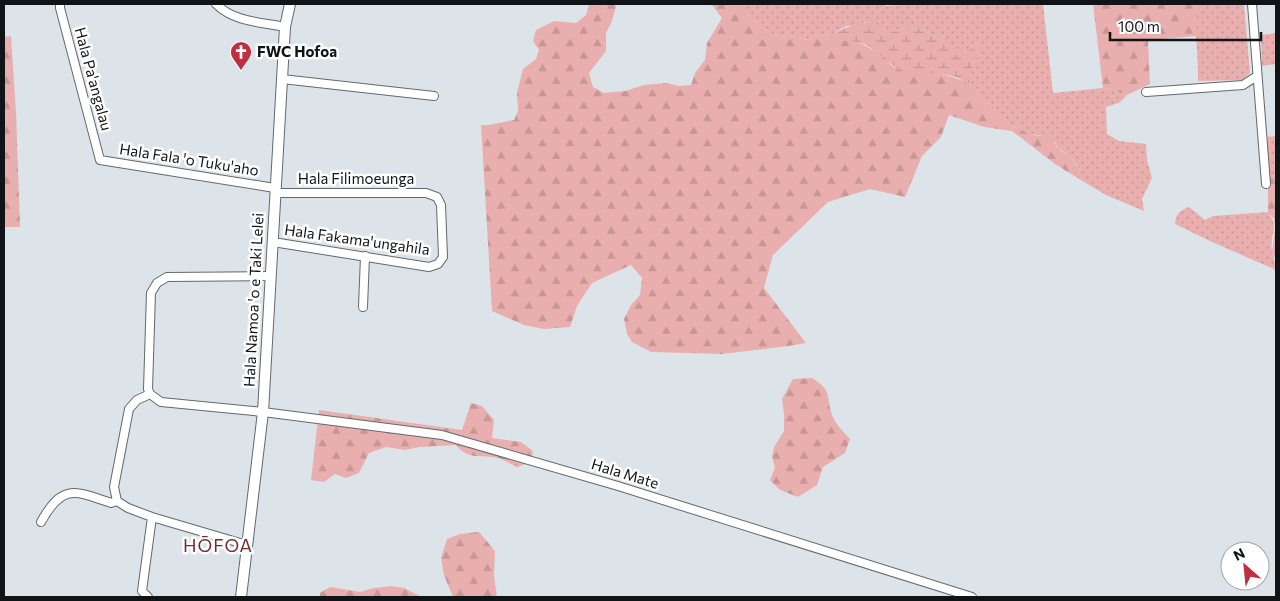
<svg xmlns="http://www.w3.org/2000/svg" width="1280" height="601" viewBox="0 0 1280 601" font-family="Commissioner,sans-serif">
<defs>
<pattern id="grass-dots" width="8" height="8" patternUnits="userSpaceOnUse" patternTransform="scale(1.25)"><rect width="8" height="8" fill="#e9afae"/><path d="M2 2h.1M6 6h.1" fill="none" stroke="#c79695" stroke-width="1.8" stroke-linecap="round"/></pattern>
<pattern id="forest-firs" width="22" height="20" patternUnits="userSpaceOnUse" patternTransform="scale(1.25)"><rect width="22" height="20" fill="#e9afae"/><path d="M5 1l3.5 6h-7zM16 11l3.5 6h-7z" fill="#c79695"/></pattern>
<pattern id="wetland-marsh" width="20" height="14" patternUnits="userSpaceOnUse" patternTransform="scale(1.25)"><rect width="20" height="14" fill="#e9afae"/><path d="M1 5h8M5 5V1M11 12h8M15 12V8" fill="none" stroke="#c79695"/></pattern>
</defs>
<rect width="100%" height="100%" fill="#dce4ea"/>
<path fill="url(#grass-dots)" d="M744,4H882L886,6L914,4H1043L1053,93L1103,88L1127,95L1119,103L1106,107L1107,134L1119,141L1146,144L1147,160L1152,178L1142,199L1144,211L1106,195L1076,177L1080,171C1077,166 1074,159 1070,156C1063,150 1059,152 1055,142C1051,140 1047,137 1043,136C1033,133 1026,137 1019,127L1010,126L1005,119L997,114L992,106L976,94L968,84L972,80V66L981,53L975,43L969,50L956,55L940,39L914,26L888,33L880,26L865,22L856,26H846L829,36L817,35L807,40L794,36L779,37L759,26L748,16Z
M1198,4H1244L1250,73L1242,80L1198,81C1198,63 1197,45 1195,28C1194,21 1199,13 1198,4Z
M1276,33V64L1262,66L1261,35Z
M1276,136V176L1268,179L1266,146L1268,137Z
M1189,207L1205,220L1213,216L1268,212C1280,227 1269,235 1272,251C1273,258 1276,262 1276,270L1210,241L1175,224C1176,214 1179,211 1189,207Z"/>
<path fill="url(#forest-firs)" d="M589,4H614L616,6L612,21L606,33V51L589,73L593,87L604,93L625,91L644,85L666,83L679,86L691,85L695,73L705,60L707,43L722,18L713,6L708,4H744L748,16L759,26L779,37L794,36L807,40L817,35L829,36L843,41L854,40L881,54L892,66L905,71L933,72L949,76L964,81L973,88L976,94L992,106L997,114L1005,119L1010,126L1019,127C1027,137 1039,135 1051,137L1057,147L1062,152L1070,155L1080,171L1076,177L1055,164L1012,131L984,127L949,115L941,137L922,156L905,197L870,189L828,202L773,255L764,288L806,343L788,346L722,354L651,352L632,342L627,334L624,319L631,305L640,295L642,278L631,265L592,283L577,306L570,327L544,329L524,325L492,311L481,125H489L514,120L518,111L517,93L523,69L536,59L539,50L533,41L536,30L554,21L576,23L586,15Z
M1093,4H1198C1199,17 1194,23 1197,36L1148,40L1150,84L1127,95L1103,88Z
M11,36L16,112L20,227H4V37Z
M1276,176V260L1272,252L1275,229L1274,219L1268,212V179Z
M812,378C834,391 825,398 833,417C836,425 845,433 850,439L845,453L823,467L817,485L798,497L780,490L770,480L775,468L772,456L774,447L784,431V414L782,399L793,379Z
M471,403L482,406L494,420L492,438L521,442L533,451L531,462L517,467C511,464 504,460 498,458C480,454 469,461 456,445L420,447L405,450L386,447L369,453L359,473L346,478L335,474L324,482L311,480L319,410L462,430Z
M479,532L495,551L494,576L497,597H453L444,575L441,558L447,539L460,534Z
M391,586L404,588L422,597H320V593L330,587L360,592L374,588Z"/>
<path fill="url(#wetland-marsh)" d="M876,21L888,33L914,26L940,39L956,55L969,50L975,43H982L981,53L972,66V80L968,84C948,68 925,77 904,71C889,66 881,53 866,45C854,40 854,42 843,41C839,41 833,38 829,36C844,27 859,23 876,21Z"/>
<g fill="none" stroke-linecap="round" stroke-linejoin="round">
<g stroke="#62696e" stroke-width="10">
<path id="minor" d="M60,4V8L100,160L275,188
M216,4C234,22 260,22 285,27
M1252,4L1266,184
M282,79L434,96
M1146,92L1243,85L1257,76
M273,242L429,267L438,264L443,257L441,205L437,197L426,193H275
M271,276L167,277L157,283L151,293L148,389L150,394L161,402L263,412L442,435L618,486L972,597
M363,307L365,256
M117,501L128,508L152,517L247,545
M117,501L114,487L129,409L137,400L150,394
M41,522C62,484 74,490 111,503L117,501
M148,597L142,591L152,517"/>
</g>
<g stroke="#62696e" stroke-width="12">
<path id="tertiary" d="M241,597L263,412L285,27L290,4"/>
</g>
<use href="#minor" stroke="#fff" stroke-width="8"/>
<use href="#tertiary" stroke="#fff" stroke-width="10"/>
</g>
<defs>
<g id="church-pin" transform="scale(1.125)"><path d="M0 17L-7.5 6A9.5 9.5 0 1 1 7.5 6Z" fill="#c02f3f" stroke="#fff"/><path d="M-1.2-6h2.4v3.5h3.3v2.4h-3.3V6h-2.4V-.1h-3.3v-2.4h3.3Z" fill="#fff"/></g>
</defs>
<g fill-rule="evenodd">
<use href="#church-pin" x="241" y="52"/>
</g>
<g text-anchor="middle" stroke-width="5" stroke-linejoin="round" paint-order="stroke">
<g font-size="15" font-weight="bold" fill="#111416" stroke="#fff" text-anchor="start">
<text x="257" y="57">FWC Hofoa</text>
</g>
<g font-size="15" fill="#111416" stroke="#fff">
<text transform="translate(93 79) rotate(75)" y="5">Hala Pa'angalau</text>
<text transform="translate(189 160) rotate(9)" y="5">Hala Fala 'o Tuku'aho</text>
<text x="356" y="184">Hala Filimoeunga</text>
<text transform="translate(357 240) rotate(8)" y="5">Hala Fakama'ungahila</text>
<text transform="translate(254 300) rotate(-87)" y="5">Hala Namoa 'o e Taki Lelei</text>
<text transform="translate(625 474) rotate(17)" y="5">Hala Mate</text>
</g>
<g font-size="18" letter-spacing="1" fill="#732c30" stroke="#fff">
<text x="218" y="552">HŌFOA</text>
</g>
</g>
<rect width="1280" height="601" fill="none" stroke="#111416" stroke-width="10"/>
<g transform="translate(1245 566) rotate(333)"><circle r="24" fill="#ffffff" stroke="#a0a1a2"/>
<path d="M0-4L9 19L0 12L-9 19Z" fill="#c02f3f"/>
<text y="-8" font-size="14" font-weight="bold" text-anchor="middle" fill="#111416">N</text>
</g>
<path d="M1110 32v8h151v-8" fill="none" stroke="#111416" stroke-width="2.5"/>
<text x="1118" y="32" font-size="15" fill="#111416" stroke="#ffffff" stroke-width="4" paint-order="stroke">100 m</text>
</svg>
